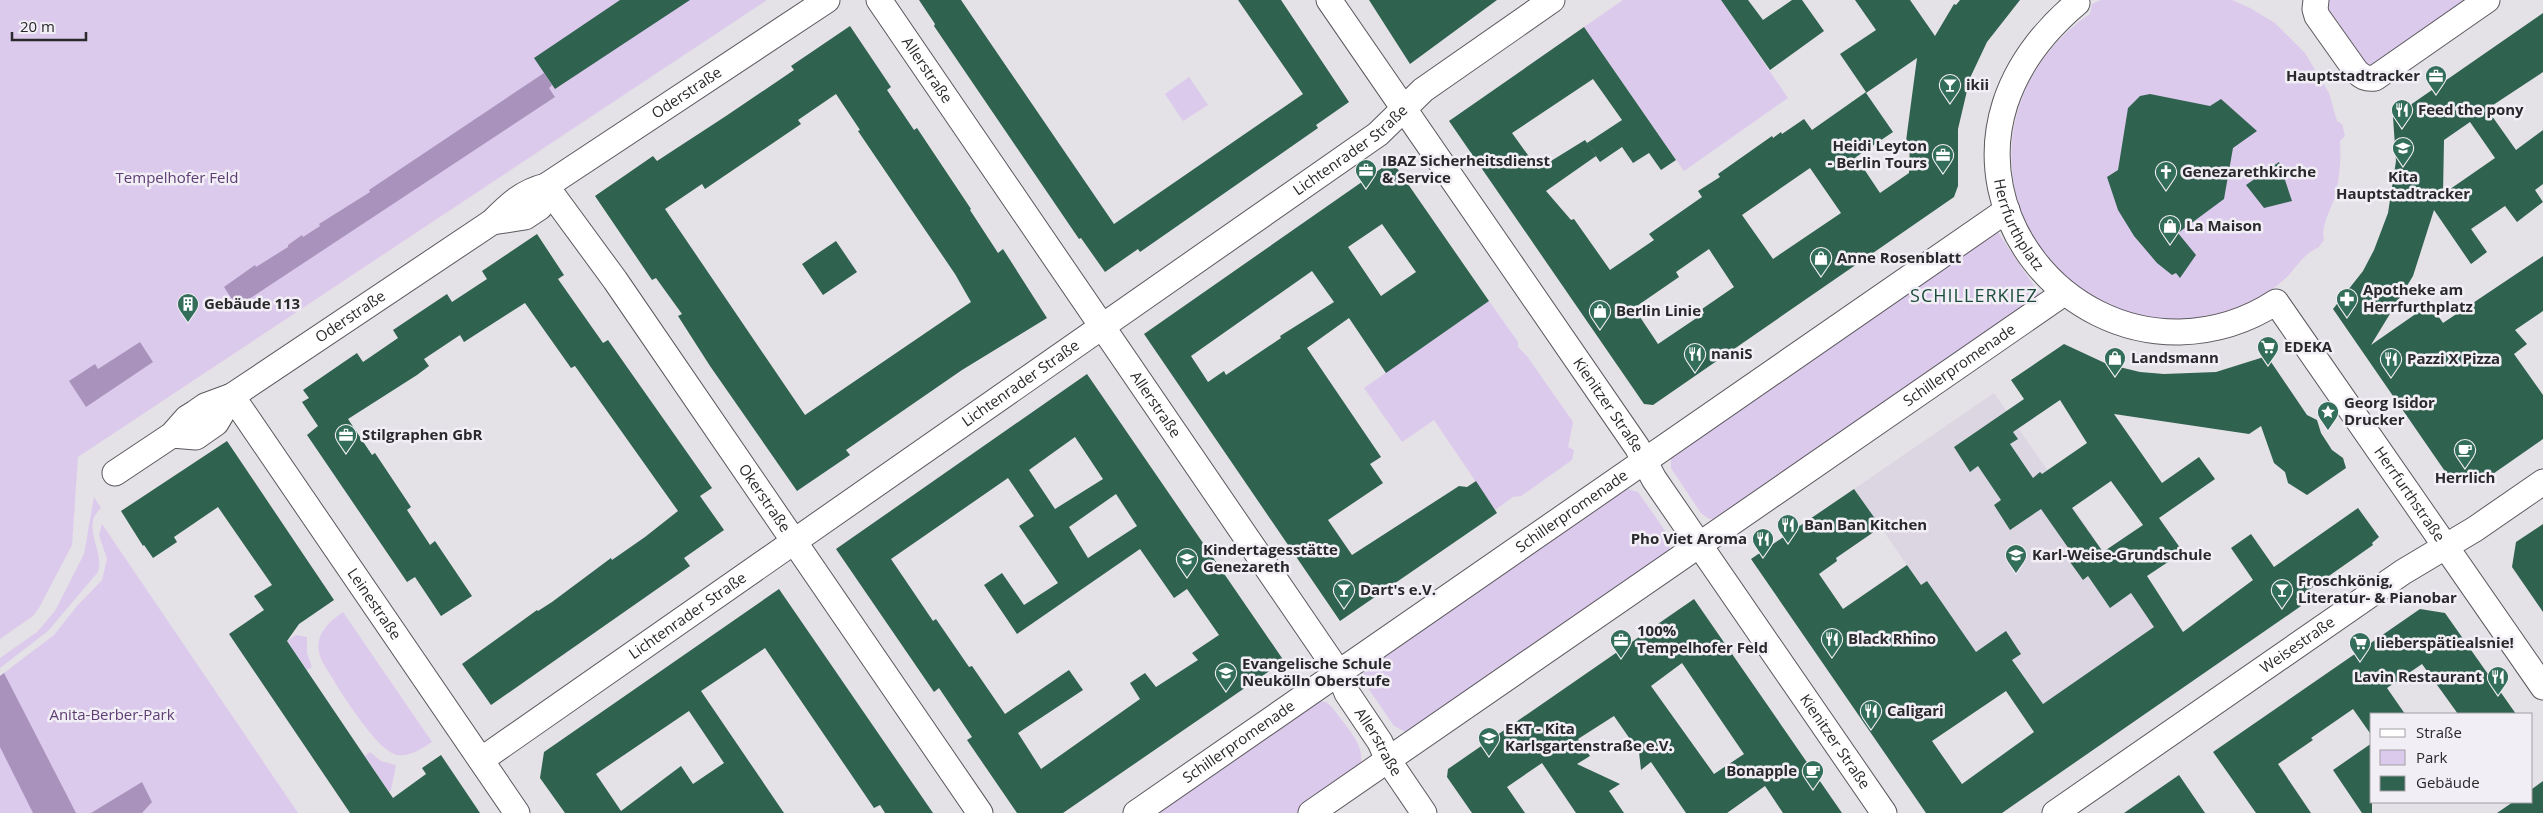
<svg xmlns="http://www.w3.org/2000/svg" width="2543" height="813" viewBox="0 0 2543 813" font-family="'Open Sans',sans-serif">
<rect width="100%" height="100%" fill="#e4e1e7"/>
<path fill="#dcd6e3" d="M1994,393L2188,674L2166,699L2107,740L2103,735L2048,711L2013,660L1949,703L1921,585L1854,489Z"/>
<path fill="#dccaec" d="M0,0H767L78,457L72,545L39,608L33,616L0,639Z
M1623,0H1721L1788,98L1684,171L1584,27Z
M2101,0H2232L2250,8L2275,23L2305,53L2329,93L2337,121L2342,124L2345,136L2340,141C2341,158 2340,175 2336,192C2333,207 2320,225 2324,240L2318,248C2305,252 2296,268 2286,278C2258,303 2220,319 2182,320C2165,320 2119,315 2103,310C2094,306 2078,287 2069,280C1983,204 1996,77 2090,14L2092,4Z
M2328,0H2472L2378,66H2369L2328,9Z
M1189,77L1208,105L1183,121L1165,94Z
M1997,231L2041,296L1718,519H1709L1701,513L1671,468V458Z
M1489,301L1518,342V347L1527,356L1573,422L1568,447L1574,450L1572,460L1521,496L1513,497L1495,510L1434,420L1402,442L1364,388Z
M1624,488L1638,492L1668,535L1670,550L1406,732L1394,726L1366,685L1363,674L1365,666Z
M94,497L101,508C80,528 105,549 98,572L48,631L0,668V658L37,632L55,611L84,554Z
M102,524L298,813H0V676L54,635L77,606L102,580L107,559L99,535Z
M343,612L432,742C421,749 410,757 397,755C375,750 336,684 323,663C311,640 324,625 343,612Z
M296,635L307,637V653L312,667L307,670L287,641Z
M1317,701L1326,702L1332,707C1344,725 1371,749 1358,771L1297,813H1151Z
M370,752L381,761L396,765L391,790L389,792L365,756Z"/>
<path fill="#a993bc" d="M544,73L552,85L549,88L555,97L237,307L224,287L255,265L256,267L288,247V245L302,235L303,237L320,226L319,224L370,192L369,190Z
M140,342L153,362L86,407L69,381L95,364L98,369Z
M4,673L76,813H33L0,747V676Z
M142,782L152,802L142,813H91Z"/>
<path fill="#306250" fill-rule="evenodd" d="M620,0H690L555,89L534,58Z
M919,0H961L1114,224L1303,94L1238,0H1281L1349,102L1316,125L1318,128L1140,252L1138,249L1105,272L1081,238L1079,239L934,26L935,24Z
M1369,0H1497L1410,64Z
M1721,0H1748L1763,20L1792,0H1802L1824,31L1770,70Z
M1855,0H1910L1935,36L1954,4L1956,5L1960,0H2020L1987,42L1970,78L1958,129V186L1954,197L1653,405L1644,404L1449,121L1584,27L1676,160L1661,170L1649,153L1633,163L1622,147L1600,162L1587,143L1622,120L1593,79L1512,133L1538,169L1585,140L1596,156L1546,191L1571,220L1574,219L1610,270L1654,240L1649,234L1702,197L1698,191L1720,177L1718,174L1772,136L1773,138L1781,132L1782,134L1804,119L1812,130L1866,92L1840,54L1876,30ZM1917,58L1906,141L1910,142L1909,173L1880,193L1856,157L1893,132L1866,93ZM1810,168L1841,213L1773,259L1742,215ZM1709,249L1734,287L1702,309L1704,313L1658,344L1634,308L1679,277L1676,272Z
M2543,13V72L2487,109L2516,150L2543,130V184L2535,190L2543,202L2517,222L2505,206L2471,229L2487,252L2471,264L2434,210L2413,276L2371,345L2430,304L2443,323L2543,256V311L2515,330L2527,344L2514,354L2543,395V439L2477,485L2451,480L2333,309L2363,271L2374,250L2388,213L2396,161L2393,117ZM2470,122L2495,158L2443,194L2444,140Z
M850,26L891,87L887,90L914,130L917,128L971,209L970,210L998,253L1003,249L1047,318L962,370L846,450L850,455L797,491L710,366L678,316L682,314L656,278L652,280L595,196L653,156L657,161L726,116L794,70L791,66ZM836,94L860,130L858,131L955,274L971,302L805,415L665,209L702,184L705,189L801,124L798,120Z
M2150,94L2210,106L2221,99L2257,131L2233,148L2224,199L2178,233L2196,255L2180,278L2176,273L2172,275L2157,263L2134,236L2118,210L2107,177L2118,170L2128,108L2140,96Z
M1392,161L1489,301L1386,373L1349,318L1307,348L1381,457L1370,464L1383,483L1328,520L1352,555L1459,486L1467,487L1476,481L1497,513L1340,621L1144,334ZM1382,224L1416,272L1381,296L1348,247ZM1312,271L1334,302L1280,336L1281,338L1226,375L1224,371L1208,382L1191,356Z
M2279,162L2292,201L2264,208L2246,185Z
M537,234L564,275L558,279L603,343L608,340L712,488L700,496L724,530L684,558L690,566L491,705L462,664L537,610L538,611L552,602L611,558L612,560L645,537L678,511L575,366L571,368L525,303L464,342L460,335L424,359L429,366L417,375L348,419L372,455L375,453L411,507L407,510L430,545L435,541L472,596L441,616L415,577L407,582L307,435L318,426L302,402L309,398L303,390L357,353L363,362L398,338L393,330L447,294L452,302L487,279L482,271Z
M836,241L857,272L823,295L802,264Z
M2064,344L2107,364L2140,372L2164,374L2216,372L2267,356L2307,415L2317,420L2321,433L2332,450L2343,458L2346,468L2307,495L2288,483L2285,472L2274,463L2261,426L2249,434L2114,414L2162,483L2199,457L2215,479L2159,518L2183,552L2147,576L2183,632L2253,580L2231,548L2251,534L2274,567L2358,508L2379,537L2372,543L2373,545L2296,599L2301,606L2002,813H1926L1751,559L1854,489L1881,527L1836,558L1837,561L1819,574L1843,609L1907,565L1921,585L1927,581L1976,652L2006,631L2021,654L2012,660L2043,704L2154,627L2131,593L2110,608L2088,576L2083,580L2070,562L2076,559L2041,509L2010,530L1994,505L2001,500L1978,466L1970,472L1954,447L2024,399L2011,380ZM2060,400L2087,443L2042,474L2040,472L2033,478L2010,444L2018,439L2013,432ZM2111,481L2143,525L2103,552L2072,508ZM2006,691L2034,732L1962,784L1932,741Z
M1087,374L1284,661L1063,813H1017L967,740L972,737L939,688L934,692L836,549ZM1075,437L1103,479L1055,509L1029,470ZM1008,478L1034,516L1019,526L1058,583L1024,605L1002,573L984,585L1017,634L1140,549L1174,598L1187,589L1219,635L1192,653L1198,660L1156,687L1145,673L1130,683L1140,699L1041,769L1018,733L1083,690L1069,670L1005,714L972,666L969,667L936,619L933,621L891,559ZM1116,494L1137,526L1088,558L1069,527Z
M227,441L334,600L299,624L287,641L376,773L393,798L426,774L422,768L441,755L480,813H350L229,634L264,610L254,596L272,585L218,507L174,537L177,542L153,558L144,545L143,546L121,511Z
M2543,524V612L2512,567L2516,542Z
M779,589L933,813H885L880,805L874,808L765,648L701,691L784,813H565L540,778L544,752ZM689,711L724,763L693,784L681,766L621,811L596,774Z
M1694,599L1842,813H1783L1765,786L1727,813H1686L1651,762L1641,770L1639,752L1614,716L1578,739L1590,756L1577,764L1620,784L1609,791L1624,813H1576L1542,763L1507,787L1525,813H1472L1447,777L1448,769ZM1682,663L1744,754L1714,774L1651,686Z
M2420,609L2445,613L2516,714H2458L2422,664L2387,688L2405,714H2372V736L2353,709L2311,738L2313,740L2278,764L2311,813H2256L2213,752Z
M2372,743V813H2362L2333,770Z
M2179,775L2205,813H2124Z
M2543,781V813H2497L2513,802H2532V789Z"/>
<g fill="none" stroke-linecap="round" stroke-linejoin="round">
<g stroke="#5b585e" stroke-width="27">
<g id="street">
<path id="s1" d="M879,0L1339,673L1347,693L1380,742L1388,760L1424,813"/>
<path id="s2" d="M1329,0L1637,447L1654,479L1884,813"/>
<path id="s3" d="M2075,0L2077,3C2045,30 2018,64 2005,104C1969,218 2062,334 2180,332C2214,331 2247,321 2276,302L2543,687"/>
<path d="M2316,0L2315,9L2317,16L2356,71C2362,77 2366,79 2375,78L2487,0"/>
<path id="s4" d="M546,186L615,280L980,813"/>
<path d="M492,222L525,217L540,207L546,186"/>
<path id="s5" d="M232,396L517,813"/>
<path d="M172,435L196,437L216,423L232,396"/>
<path id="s6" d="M115,473L172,435L187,418L195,413L205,406L232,396L492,222C509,205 522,192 546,186L827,0"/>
<path id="s7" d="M481,760L1378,134L1423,90L1552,0"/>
<path id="s8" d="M1136,813L2007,210"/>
<path id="s9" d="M1311,813L2064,293"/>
<path id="s10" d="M2055,813L2403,572L2475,529L2543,482"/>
</g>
</g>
<use href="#street" stroke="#fff" stroke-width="25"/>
</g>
<defs>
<g id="office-pin" transform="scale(1.125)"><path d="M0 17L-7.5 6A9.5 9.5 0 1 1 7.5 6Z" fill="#326e59" stroke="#f2eef5"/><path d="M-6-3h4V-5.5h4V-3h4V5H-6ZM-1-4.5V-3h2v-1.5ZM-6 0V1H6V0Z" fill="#fff"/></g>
<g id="bar-pin" transform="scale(1.125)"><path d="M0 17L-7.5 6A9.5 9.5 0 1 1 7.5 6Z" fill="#326e59" stroke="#f2eef5"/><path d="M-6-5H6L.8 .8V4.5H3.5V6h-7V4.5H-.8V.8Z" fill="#fff"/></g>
<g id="restaurant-pin" transform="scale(1.125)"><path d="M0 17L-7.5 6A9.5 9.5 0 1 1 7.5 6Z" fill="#326e59" stroke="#f2eef5"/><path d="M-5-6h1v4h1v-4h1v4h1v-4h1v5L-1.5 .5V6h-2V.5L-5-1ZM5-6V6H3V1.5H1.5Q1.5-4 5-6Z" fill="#fff"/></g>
<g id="school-pin" transform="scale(1.125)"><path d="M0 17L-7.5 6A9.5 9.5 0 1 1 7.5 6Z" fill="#326e59" stroke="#f2eef5"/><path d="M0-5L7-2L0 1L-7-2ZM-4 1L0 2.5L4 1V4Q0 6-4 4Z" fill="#fff"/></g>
<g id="church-pin" transform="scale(1.125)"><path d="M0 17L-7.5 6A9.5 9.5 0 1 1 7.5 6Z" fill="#326e59" stroke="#f2eef5"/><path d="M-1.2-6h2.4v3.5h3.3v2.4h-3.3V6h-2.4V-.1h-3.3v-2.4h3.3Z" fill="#fff"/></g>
<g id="shop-pin" transform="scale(1.125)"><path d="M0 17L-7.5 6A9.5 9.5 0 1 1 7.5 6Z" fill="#326e59" stroke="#f2eef5"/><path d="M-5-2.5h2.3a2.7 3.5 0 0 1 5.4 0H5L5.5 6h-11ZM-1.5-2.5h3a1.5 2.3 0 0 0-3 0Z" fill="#fff"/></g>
<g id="pharmacy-pin" transform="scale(1.125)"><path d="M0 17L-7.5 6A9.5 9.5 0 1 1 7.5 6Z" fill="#326e59" stroke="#f2eef5"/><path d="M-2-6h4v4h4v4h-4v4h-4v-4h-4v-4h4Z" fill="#fff"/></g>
<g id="building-pin" transform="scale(1.125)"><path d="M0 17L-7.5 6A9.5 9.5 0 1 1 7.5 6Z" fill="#326e59" stroke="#f2eef5"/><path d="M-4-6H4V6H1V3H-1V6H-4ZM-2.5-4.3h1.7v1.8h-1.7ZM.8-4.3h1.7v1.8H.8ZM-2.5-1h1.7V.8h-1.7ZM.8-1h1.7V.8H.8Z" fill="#fff"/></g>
<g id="supermarket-pin" transform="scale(1.125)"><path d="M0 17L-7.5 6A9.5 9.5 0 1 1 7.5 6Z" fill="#326e59" stroke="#f2eef5"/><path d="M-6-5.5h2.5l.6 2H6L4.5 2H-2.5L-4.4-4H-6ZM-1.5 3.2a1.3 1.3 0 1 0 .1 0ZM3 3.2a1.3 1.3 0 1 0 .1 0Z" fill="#fff"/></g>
<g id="sight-pin" transform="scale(1.125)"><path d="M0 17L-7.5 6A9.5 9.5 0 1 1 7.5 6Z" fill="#326e59" stroke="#f2eef5"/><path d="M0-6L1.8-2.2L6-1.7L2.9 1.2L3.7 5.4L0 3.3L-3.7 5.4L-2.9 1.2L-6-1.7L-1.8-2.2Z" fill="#fff"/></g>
<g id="cafe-pin" transform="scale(1.125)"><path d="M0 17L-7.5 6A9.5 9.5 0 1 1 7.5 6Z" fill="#326e59" stroke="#f2eef5"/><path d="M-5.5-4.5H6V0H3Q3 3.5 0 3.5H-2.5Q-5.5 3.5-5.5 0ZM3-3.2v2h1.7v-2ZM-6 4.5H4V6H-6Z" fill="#fff"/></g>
</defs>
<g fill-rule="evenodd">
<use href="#office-pin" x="2436" y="76"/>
<use href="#bar-pin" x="1950" y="85"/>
<use href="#restaurant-pin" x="2402" y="110"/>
<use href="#school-pin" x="2403" y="148"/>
<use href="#office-pin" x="1943" y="155"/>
<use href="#office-pin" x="1366" y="170"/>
<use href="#church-pin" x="2166" y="172"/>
<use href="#shop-pin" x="2170" y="226"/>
<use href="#shop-pin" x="1821" y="258"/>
<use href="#pharmacy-pin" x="2347" y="299"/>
<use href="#building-pin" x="188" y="304"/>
<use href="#shop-pin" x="1600" y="311"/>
<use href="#supermarket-pin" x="2268" y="347"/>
<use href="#restaurant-pin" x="1695" y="354"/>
<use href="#shop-pin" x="2115" y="358"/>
<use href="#restaurant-pin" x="2391" y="359"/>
<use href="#sight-pin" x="2328" y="412"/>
<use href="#office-pin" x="346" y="435"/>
<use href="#cafe-pin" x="2465" y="450"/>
<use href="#restaurant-pin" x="1788" y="525"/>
<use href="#restaurant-pin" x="1763" y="539"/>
<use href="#school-pin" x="2016" y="555"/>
<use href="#school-pin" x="1187" y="559"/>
<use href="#bar-pin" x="1344" y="590"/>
<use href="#bar-pin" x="2282" y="590"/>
<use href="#restaurant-pin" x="1832" y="639"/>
<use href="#office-pin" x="1621" y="640"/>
<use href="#supermarket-pin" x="2360" y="643"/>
<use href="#school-pin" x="1226" y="673"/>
<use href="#restaurant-pin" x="2498" y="677"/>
<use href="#restaurant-pin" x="1871" y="711"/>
<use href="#school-pin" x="1489" y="738"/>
<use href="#cafe-pin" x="1813" y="771"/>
</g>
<g text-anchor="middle" stroke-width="5" stroke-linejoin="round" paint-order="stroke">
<g font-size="15" fill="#29282a" stroke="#f2eef5">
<text dy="5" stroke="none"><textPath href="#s1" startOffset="85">Allerstraße</textPath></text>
<text dy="5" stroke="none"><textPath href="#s6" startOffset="689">Oderstraße</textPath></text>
<text dy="5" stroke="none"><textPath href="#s7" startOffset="1062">Lichtenrader Straße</textPath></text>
<text dy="5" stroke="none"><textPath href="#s3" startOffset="255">Herrfurthplatz</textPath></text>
<text dy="5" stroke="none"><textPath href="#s6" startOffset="284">Oderstraße</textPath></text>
<text dy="5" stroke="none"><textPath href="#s9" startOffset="788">Schillerpromenade</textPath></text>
<text dy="5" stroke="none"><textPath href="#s7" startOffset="658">Lichtenrader Straße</textPath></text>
<text dy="5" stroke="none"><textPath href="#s1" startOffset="490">Allerstraße</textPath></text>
<text dy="5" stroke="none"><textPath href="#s2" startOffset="492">Kienitzer Straße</textPath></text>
<text dy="5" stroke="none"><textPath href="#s3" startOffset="799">Herrfurthstraße</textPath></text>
<text dy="5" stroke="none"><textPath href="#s4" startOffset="381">Okerstraße</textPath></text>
<text dy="5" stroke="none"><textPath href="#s8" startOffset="530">Schillerpromenade</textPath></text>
<text dy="5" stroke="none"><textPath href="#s5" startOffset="252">Leinestraße</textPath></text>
<text dy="5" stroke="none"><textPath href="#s7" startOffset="252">Lichtenrader Straße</textPath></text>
<text dy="5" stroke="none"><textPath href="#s10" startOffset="295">Weisestraße</textPath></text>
<text dy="5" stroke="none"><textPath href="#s2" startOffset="898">Kienitzer Straße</textPath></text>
<text dy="5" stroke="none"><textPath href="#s8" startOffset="125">Schillerpromenade</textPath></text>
<text dy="5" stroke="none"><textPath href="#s1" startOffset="895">Allerstraße</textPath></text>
</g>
<g font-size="15" font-weight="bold" fill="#29282a" stroke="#f2eef5" text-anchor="start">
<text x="2420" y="81" text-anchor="end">Hauptstadtracker</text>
<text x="1966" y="90">ikii</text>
<text x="2418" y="115">Feed the pony</text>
<text x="1927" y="151" text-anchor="end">Heidi Leyton<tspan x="1927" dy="17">- Berlin Tours</tspan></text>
<text x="1382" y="166">IBAZ Sicherheitsdienst<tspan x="1382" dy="17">&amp; Service</tspan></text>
<text x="2182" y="177">Genezarethkirche</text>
<text x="2403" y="182" text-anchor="middle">Kita<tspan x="2403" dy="17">Hauptstadtracker</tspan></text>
<text x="2186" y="231">La Maison</text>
<text x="1837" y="263">Anne Rosenblatt</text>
<text x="2363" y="295">Apotheke am<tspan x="2363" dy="17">Herrfurthplatz</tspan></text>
<text x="204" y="309">Gebäude 113</text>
<text x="1616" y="316">Berlin Linie</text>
<text x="2284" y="352">EDEKA</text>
<text x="1711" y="359">naniS</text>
<text x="2131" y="363">Landsmann</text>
<text x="2407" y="364">Pazzi X Pizza</text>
<text x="2344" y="408">Georg Isidor<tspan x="2344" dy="17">Drucker</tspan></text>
<text x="362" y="440">Stilgraphen GbR</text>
<text x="2465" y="483" text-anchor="middle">Herrlich</text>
<text x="1804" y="530">Ban Ban Kitchen</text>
<text x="1747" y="544" text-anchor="end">Pho Viet Aroma</text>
<text x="1203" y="555">Kindertagesstätte<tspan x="1203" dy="17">Genezareth</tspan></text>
<text x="2032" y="560">Karl-Weise-Grundschule</text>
<text x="2298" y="586">Froschkönig,<tspan x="2298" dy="17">Literatur- &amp; Pianobar</tspan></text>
<text x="1360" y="595">Dart's e.V.</text>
<text x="1637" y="636">100%<tspan x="1637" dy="17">Tempelhofer Feld</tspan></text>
<text x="1848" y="644">Black Rhino</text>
<text x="2376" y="648">lieberspätiealsnie!</text>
<text x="1242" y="669">Evangelische Schule<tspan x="1242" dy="17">Neukölln Oberstufe</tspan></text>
<text x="2482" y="682" text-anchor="end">Lavin Restaurant</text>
<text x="1887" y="716">Caligari</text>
<text x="1505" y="734">EKT - Kita<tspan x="1505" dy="17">Karlsgartenstraße e.V.</tspan></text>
<text x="1797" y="776" text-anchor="end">Bonapple</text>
</g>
<g font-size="15" fill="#5d3e73" stroke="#f2eef5">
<text x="177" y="183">Tempelhofer Feld</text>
<text x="112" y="720">Anita-Berber-Park</text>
</g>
<g font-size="18" letter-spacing="1" fill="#1b4b3b" stroke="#f2eef5">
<text x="1974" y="302">SCHILLERKIEZ</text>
</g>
</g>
<rect x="2370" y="713" width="162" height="90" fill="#f2eef5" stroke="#a29fa4"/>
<rect x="2380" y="729" width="25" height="8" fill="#ffffff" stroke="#a29fa4"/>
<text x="2416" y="738" font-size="15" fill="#29282a">Straße</text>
<rect x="2380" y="750" width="25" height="15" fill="#dccaec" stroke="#a29fa4"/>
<text x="2416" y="763" font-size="15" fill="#29282a">Park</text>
<rect x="2380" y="776" width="25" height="15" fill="#306250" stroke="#a29fa4"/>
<text x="2416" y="788" font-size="15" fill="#29282a">Gebäude</text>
<path d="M12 32v8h74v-8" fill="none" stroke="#29282a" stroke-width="2.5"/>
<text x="20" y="32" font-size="15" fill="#29282a" stroke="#f2eef5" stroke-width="4" paint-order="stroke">20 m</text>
</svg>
